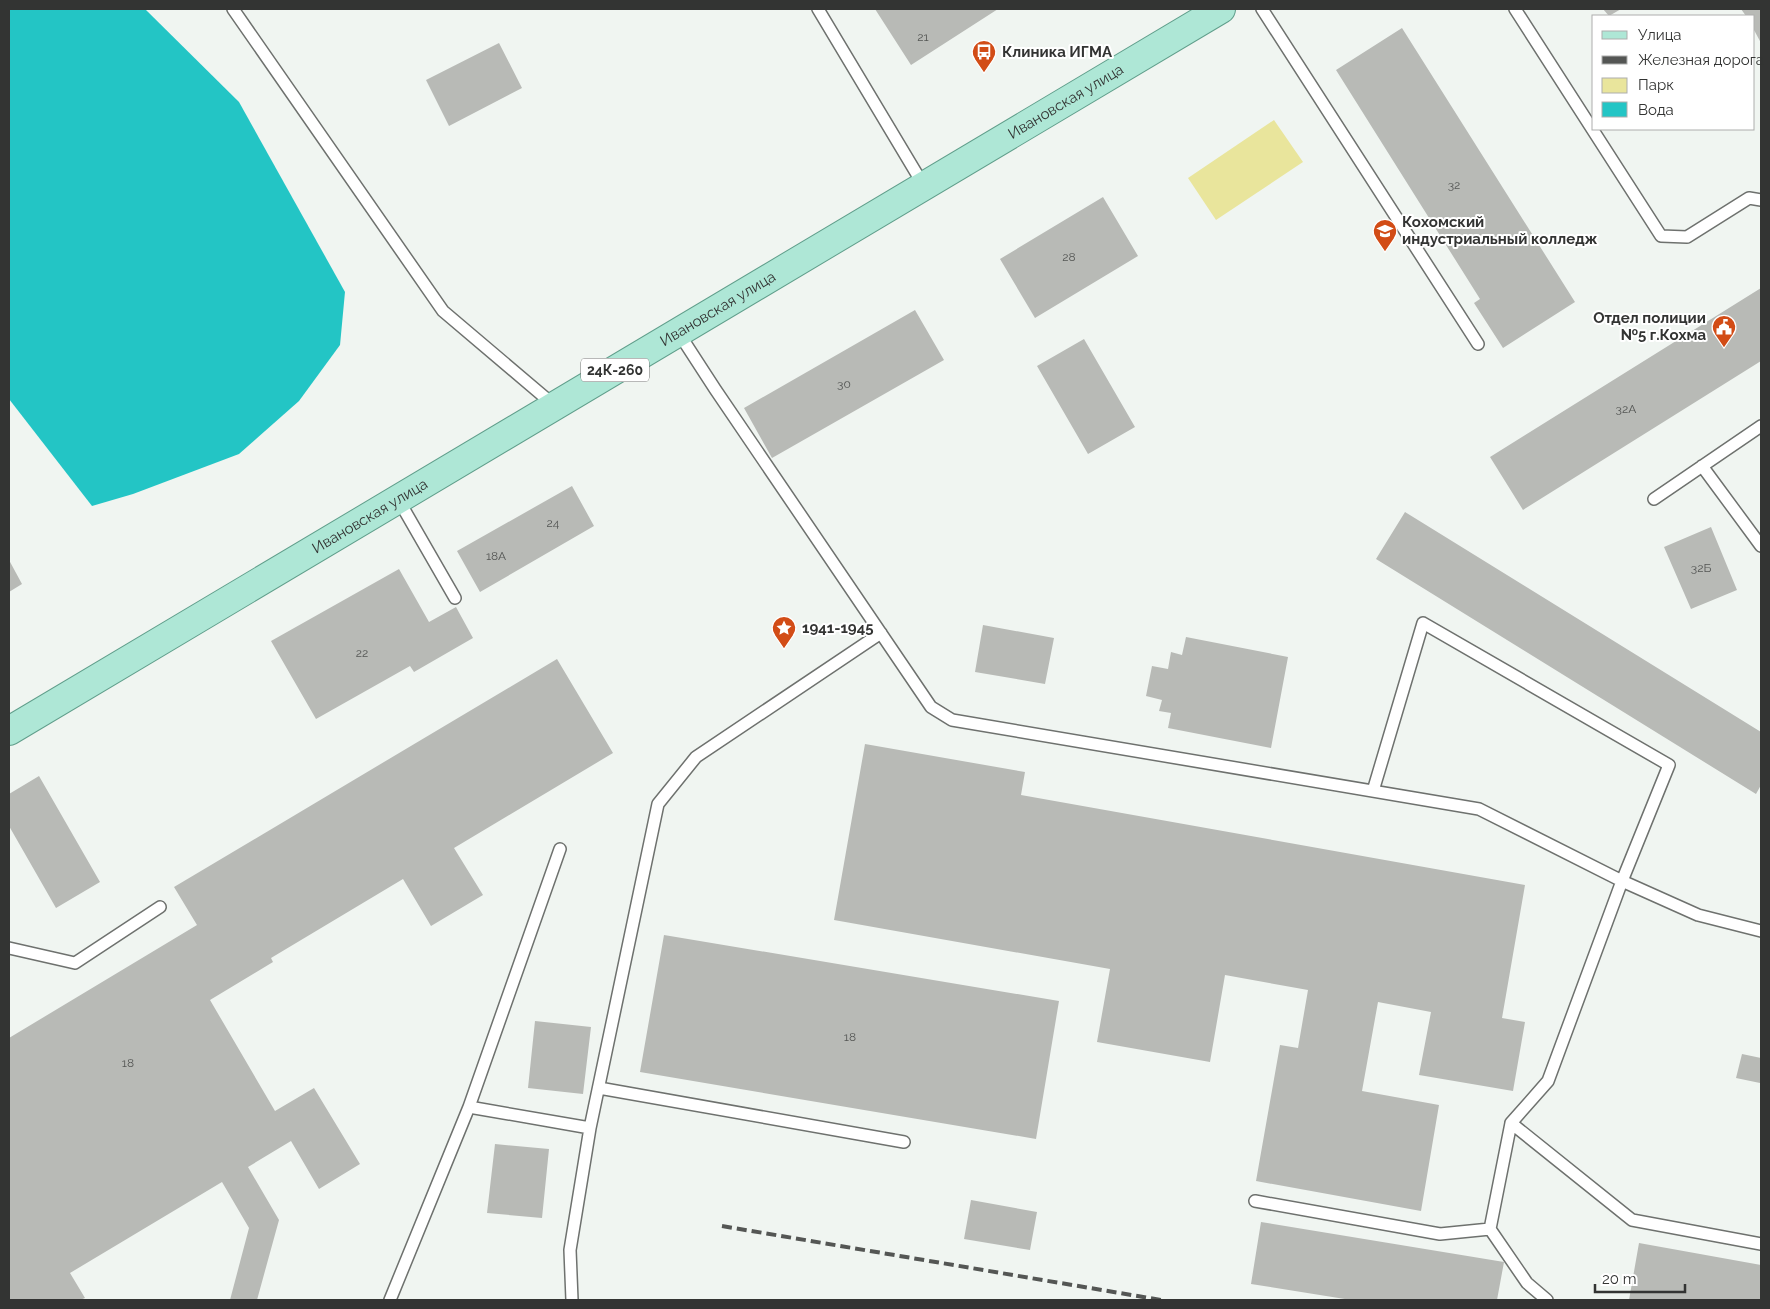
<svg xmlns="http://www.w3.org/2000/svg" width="1770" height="1309" viewBox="0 0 1770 1309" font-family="Raleway,sans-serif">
<rect width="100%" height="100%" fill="#f0f5f1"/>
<path fill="#e9e59c" d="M1274,120L1303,162L1216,220L1188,178Z"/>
<path fill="#23c5c5" d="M9,9H145L239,102L345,292L340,345L299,401L239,454L133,494L92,506L9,399Z"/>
<path fill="#b8bab6" d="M875,9H998L911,65Z
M1603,9H1621L1609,16Z
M1741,9H1761V43L1754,30V16H1746Z
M1402,28L1575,302L1503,348L1474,303L1480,299L1336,70Z
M499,43L522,88L449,126L426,80Z
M1103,197L1138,256L1035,318L1000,259Z
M1761,288V361L1523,510L1490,457Z
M915,310L944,360L772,458L744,408Z
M1084,339L1135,427L1088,454L1037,366Z
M572,486L594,526L480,592L457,551Z
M1405,512L1761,732V785L1756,794L1376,559Z
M1711,527L1737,590L1691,609L1664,547Z
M9,560L22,584L9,592Z
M399,569L429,622L456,607L473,638L414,672L410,666L316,719L271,641Z
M983,625L1054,638L1045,684L975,672Z
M1186,637L1288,657L1271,748L1168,728L1171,713L1159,711L1162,700L1146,696L1152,666L1168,669L1171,652L1182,655Z
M557,659L613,753L454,848L483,895L431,926L403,879L271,958L273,962L210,1000L275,1111L314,1088L360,1164L319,1189L291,1141L248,1167L279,1220L257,1300H230L249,1228L222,1182L70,1273L85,1298L80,1300H9V1038L197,925L174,887Z
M865,744L1025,772L1021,795L1525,885L1502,1018L1525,1022L1513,1091L1419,1075L1431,1012L1378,1002L1362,1091L1439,1105L1421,1211L1256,1181L1280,1045L1298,1048L1308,990L1225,975L1210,1062L1097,1042L1110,969L834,920Z
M39,776L100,882L56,908L9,826V794Z
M664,935L1059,1001L1036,1139L640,1072Z
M535,1021L591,1027L583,1094L528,1088Z
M1742,1054L1761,1058L1760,1083L1736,1078Z
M495,1144L549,1149L542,1218L487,1213Z
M971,1200L1037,1212L1030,1250L964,1239Z
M1261,1222L1504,1262L1497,1300H1351L1251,1284Z
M1639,1243L1761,1265V1300H1629Z"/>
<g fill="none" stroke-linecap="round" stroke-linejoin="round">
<g stroke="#6e716e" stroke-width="14">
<path id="lane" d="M233,9L443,311L555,406
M818,9L924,186
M1262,9L1478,344
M1515,9L1661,236L1687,237L1749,198L1761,200
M678,332L715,389L931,707L952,720L1479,809L1622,881L1698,915L1761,931
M1702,466L1761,546
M398,499L455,598
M1654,499L1761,426
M1373,791L1423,623L1669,765L1622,881L1548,1081L1511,1123L1490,1229L1527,1283L1547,1300
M560,849L469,1107L590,1128
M9,948L75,963L160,907
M599,1088L904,1142
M1511,1123L1632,1220L1761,1244
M1255,1201L1440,1234L1490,1229
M390,1300L469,1107
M572,1300L570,1250L590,1128L658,804L696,757L881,633"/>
</g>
<g stroke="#609e8b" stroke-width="30">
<g id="primary">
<path id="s1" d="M9,731L1221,9"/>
</g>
</g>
<use href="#lane" stroke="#fff" stroke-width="11"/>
<use href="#primary" stroke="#aee7d6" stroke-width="28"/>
<path stroke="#545654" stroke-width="4" stroke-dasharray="10 5" stroke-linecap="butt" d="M722,1226L1161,1300"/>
</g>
<defs>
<g id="bus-pin" transform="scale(1.25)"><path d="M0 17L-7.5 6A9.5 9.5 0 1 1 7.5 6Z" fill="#d24c16" stroke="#fff"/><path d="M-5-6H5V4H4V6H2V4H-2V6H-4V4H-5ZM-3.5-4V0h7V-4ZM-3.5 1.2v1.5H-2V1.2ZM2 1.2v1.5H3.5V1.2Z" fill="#fff"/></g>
<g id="university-pin" transform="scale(1.25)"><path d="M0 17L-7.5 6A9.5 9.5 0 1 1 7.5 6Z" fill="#d24c16" stroke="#fff"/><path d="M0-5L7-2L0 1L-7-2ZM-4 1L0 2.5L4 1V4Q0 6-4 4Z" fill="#fff"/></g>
<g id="civic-pin" transform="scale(1.25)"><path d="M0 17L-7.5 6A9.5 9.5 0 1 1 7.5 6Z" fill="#d24c16" stroke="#fff"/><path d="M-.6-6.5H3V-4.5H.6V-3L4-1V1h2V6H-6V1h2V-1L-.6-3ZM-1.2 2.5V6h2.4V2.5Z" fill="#fff"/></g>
<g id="sight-pin" transform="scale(1.25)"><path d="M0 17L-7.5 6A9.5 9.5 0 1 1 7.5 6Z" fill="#d24c16" stroke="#fff"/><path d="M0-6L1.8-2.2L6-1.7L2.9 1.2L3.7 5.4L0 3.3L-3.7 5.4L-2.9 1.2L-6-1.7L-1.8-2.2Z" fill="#fff"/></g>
</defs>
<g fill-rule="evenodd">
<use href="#bus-pin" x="984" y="52"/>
<use href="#university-pin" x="1385" y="231"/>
<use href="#civic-pin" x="1724" y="327"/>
<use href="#sight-pin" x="784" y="628"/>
</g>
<g text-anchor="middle" stroke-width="4" stroke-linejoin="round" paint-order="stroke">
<g font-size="12" fill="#545654">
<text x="923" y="41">21</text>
<text x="1454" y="189">32</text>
<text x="1069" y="261">28</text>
<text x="844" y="388">30</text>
<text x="1626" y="413">32А</text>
<text x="553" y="527">24</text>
<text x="496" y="560">18А</text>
<text x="1701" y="572">32Б</text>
<text x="362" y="657">22</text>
<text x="850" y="1041">18</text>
<text x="128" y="1067">18</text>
</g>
<rect fill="#fff" stroke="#707170" stroke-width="1" x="581" y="358.5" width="68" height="23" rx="4"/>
<g font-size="14" font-weight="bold" fill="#333433">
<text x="615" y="375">24К-260</text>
</g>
<g font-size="15" font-weight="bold" fill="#333433" stroke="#fff" text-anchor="start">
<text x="1002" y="57">Клиника ИГМА</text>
<text x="1402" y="227">Кохомский<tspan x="1402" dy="17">индустриальный колледж</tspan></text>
<text x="1706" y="323" text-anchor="end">Отдел полиции<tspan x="1706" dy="17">№5 г.Кохма</tspan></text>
<text x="802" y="633">1941-1945</text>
</g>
<g font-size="15" fill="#333433" stroke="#fff">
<text dy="5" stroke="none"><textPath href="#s1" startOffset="1230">Ивановская улица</textPath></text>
<text dy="5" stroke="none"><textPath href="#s1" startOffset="825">Ивановская улица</textPath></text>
<text dy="5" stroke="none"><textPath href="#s1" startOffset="420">Ивановская улица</textPath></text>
</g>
</g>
<rect width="1770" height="1309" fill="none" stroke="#333433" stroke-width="20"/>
<rect x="1592" y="15" width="162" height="115" fill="#ffffff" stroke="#adaead"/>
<rect x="1602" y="31" width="25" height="8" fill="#aee7d6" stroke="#adaead"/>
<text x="1638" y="40" font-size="15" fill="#333433">Улица</text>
<rect x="1602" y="56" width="25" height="8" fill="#545654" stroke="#adaead"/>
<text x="1638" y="65" font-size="15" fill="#333433">Железная дорога</text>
<rect x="1602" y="78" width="25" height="15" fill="#e9e59c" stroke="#adaead"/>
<text x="1638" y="90" font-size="15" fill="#333433">Парк</text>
<rect x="1602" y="102" width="25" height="15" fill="#23c5c5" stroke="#adaead"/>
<text x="1638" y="115" font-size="15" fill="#333433">Вода</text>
<path d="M1595 1284v8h90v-8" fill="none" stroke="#333433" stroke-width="2.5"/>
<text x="1602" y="1284" font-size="15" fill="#333433" stroke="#ffffff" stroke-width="4" paint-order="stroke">20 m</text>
</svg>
